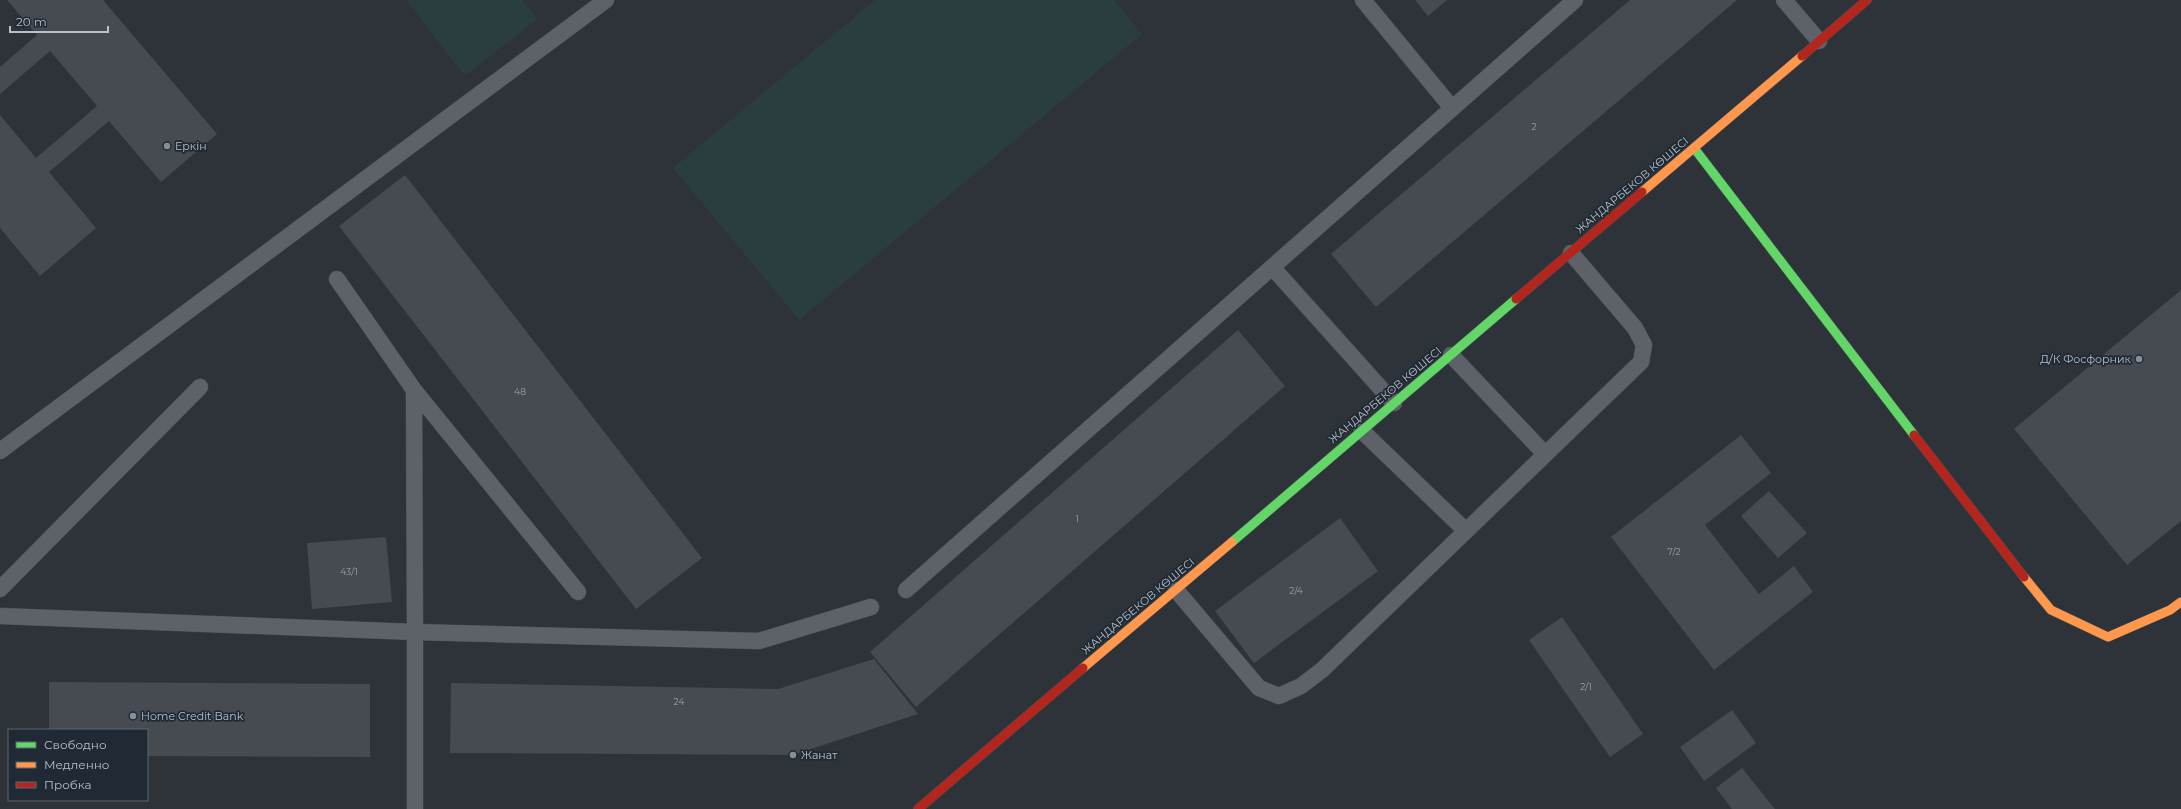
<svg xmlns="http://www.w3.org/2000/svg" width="2181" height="809" viewBox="0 0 2181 809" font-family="Montserrat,sans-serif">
<rect width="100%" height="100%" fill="#2d3339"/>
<path fill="#2b3e3f" d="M406,0H522L537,19L465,76Z
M875,0H1114L1142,34L799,320L673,168Z"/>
<path fill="#464b51" d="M7,0H103L217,134L161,182L109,121L49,172L96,228L40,276L0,228V115L36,158L97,106L50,51L0,94V67L37,35Z
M1415,0H1447L1428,16Z
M1630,0H1737L1376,307L1331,254Z
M405,175L702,558L636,609L339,226Z
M2181,290V521L2127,565L2014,429Z
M1238,330L1285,386L916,707L870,652Z
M1741,435L1771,473L1705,525L1759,594L1794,566L1813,592L1714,670L1611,537Z
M1769,491L1807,533L1778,558L1741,516Z
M1340,518L1378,571L1254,663L1215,611Z
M386,537L392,602L312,609L307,543Z
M1562,617L1643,734L1610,757L1529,640Z
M874,659L918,714L793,755L450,753L451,683L778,689Z
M49,682L370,684V757L147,756V730H49Z
M1732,710L1756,743L1704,781L1680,747Z
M1742,768L1775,809H1732L1716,788Z"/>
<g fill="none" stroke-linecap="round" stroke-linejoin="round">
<g stroke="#4a4f54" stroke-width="17">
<path id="lane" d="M1363,0L1452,108
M1784,0L1819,41
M1272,267L1394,403
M337,279L414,390L578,592
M1451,355L1545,454
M414,390L415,632L759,641L871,607
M1362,431L1466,531
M0,451L606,0
M0,589L200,387
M906,590L1575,0
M1176,590L1259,688L1279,696L1301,686L1322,670L1641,362L1644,345L1635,328L1571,253
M0,616L415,632V809"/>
</g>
<g stroke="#4a4f54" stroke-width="10">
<path id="fast" d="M1694,148L1914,435
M1232,542L1516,299"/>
</g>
<g stroke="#4a4f54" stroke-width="10">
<path id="slow" d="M1642,192L1802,56
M2024,577L2051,610L2108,637L2170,610L2181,602
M1083,668L1232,542"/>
</g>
<g stroke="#4a4f54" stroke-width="10">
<path id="jam" d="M1802,56L1867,0
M1516,299L1642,192
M1914,435L2024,577
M918,809L1083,668"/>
</g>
<use href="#lane" stroke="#5d6268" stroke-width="16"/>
<use href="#fast" stroke="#63d668" stroke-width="9"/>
<use href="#slow" stroke="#ff974d" stroke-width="9"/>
<use href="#jam" stroke="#b3261e" stroke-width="9"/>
</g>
<g fill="#878f97" stroke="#202a34" stroke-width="1.5">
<circle cx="167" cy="146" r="4"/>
<circle cx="2139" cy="359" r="4"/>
<circle cx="133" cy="716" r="4"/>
<circle cx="793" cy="755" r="4"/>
</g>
<g text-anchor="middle" stroke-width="3.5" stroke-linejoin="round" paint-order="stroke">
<g font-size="9" fill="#9ca3ab">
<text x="1534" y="130">2</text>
<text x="520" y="395">48</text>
<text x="1077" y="522">1</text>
<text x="1674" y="555">7/2</text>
<text x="349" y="575">43/1</text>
<text x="1296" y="594">2/4</text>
<text x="1586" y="690">2/1</text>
<text x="679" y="705">24</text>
</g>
<g font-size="11" fill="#b8c0c9" stroke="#202a34" text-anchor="start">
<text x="175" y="150">Еркін</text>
<text x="2131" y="363" text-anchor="end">Д/К Фосфорник</text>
<text x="141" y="720">Home Credit Bank</text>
<text x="801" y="759">Жанат</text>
</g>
<g font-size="11" fill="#b8c0c9" stroke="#202a34">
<text transform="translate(1632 185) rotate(-40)" y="4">ЖАНДАРБЕКОВ КӨШЕСІ</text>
<text transform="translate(1385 395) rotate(-40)" y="4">ЖАНДАРБЕКОВ КӨШЕСІ</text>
<text transform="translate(1138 606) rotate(-40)" y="4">ЖАНДАРБЕКОВ КӨШЕСІ</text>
</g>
</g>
<rect x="8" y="729" width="140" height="72" fill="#202a34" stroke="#5d6670"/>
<rect x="16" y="742" width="20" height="6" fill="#63d668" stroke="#5d6670"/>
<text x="44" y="749" font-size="12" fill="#b8c0c9">Свободно</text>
<rect x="16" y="762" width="20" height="6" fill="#ff974d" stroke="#5d6670"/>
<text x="44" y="769" font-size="12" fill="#b8c0c9">Медленно</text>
<rect x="16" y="782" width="20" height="6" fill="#b3261e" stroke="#5d6670"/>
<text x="44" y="789" font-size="12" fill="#b8c0c9">Пробка</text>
<path d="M10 26v6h98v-6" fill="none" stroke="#b8c0c9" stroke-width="2"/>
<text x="16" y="26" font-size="12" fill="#b8c0c9" stroke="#202a34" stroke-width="3" paint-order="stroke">20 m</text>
</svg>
